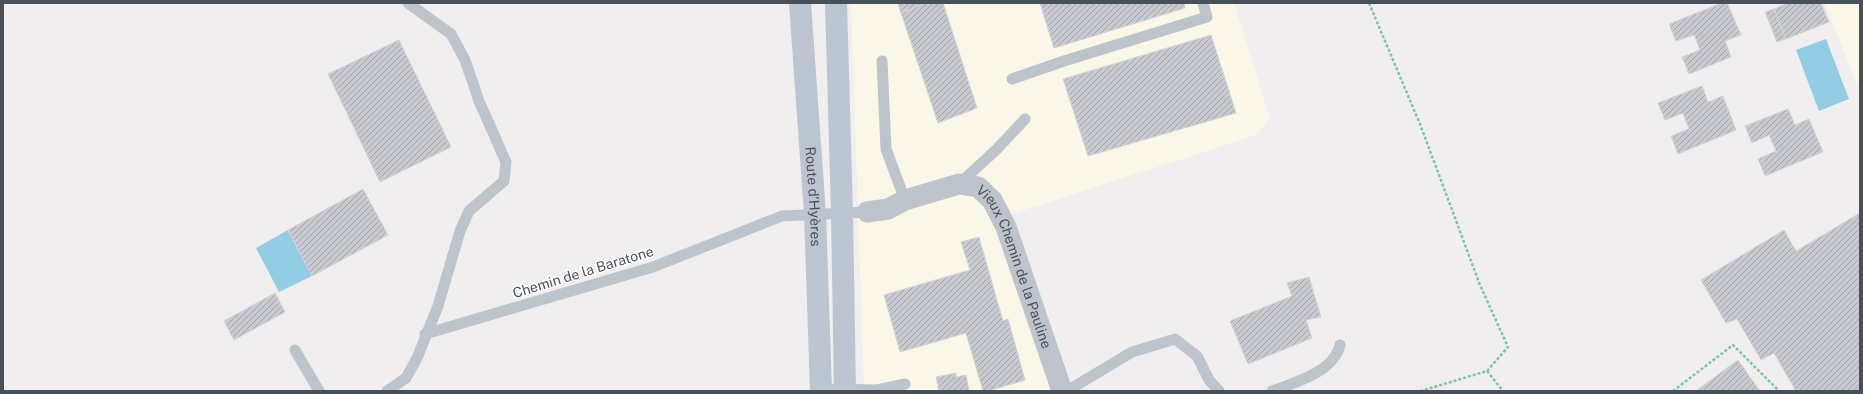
<svg xmlns="http://www.w3.org/2000/svg" width="1863" height="394" viewBox="0 0 1863 394" font-family="'Public Sans',sans-serif">
<defs>
<pattern id="building-hatch" width="6" height="6" patternUnits="userSpaceOnUse"><rect width="6" height="6" fill="#c9cad0"/><path d="M-1 1l2-2M0 6l6-6M5 7l2-2" fill="none" stroke="#a5a6ac"/></pattern>
</defs>
<rect width="100%" height="100%" fill="#f0eeee"/>
<path fill="#faf6e8" d="M851,3H1234L1270,118L1256,135L994,220L1052,391H864Z
M1825,3H1860V93Z"/>
<path fill="#92cde3" d="M1826,39L1849,99L1819,111L1796,50Z
M288,230L312,276L279,292L256,248Z"/>
<path fill="url(#building-hatch)" stroke="#d2d4d9" d="M898,3H925L901,13Z
M925,3H943L977,108L938,123L901,13Z
M1040,3H1184L1185,8L1054,48Z
M1722,3H1727L1741,35L1725,41L1731,57L1689,74L1682,57L1700,50L1694,35L1676,41L1669,24Z
M1788,3H1821L1829,22L1786,39L1774,9Z
M1774,9L1786,39L1777,42L1765,12Z
M1211,35L1236,113L1088,156L1063,79Z
M399,40L451,147L380,182L328,74Z
M1702,86L1708,102L1723,96L1736,130L1678,154L1671,136L1689,129L1683,113L1665,120L1658,103Z
M1788,109L1795,125L1809,119L1823,152L1765,176L1758,159L1776,151L1769,135L1752,143L1745,126Z
M363,189L388,235L312,276L288,230Z
M1860,213V391H1796L1774,353L1761,360L1737,319L1726,323L1701,280L1784,230L1796,251Z
M979,237L1003,321L1008,319L1025,380L988,391H983L966,333L900,352L884,295L970,270L961,242Z
M1309,277L1321,317L1306,320L1312,338L1248,364L1230,321L1292,296L1287,283Z
M275,293L285,312L234,340L224,321Z
M1738,360L1760,391H1696L1731,365Z
M956,373V377L966,375L969,391H939L936,377Z"/>
<g fill="none" stroke-linecap="round" stroke-linejoin="round">
<path stroke="#7cc5a5" stroke-width="2.5" stroke-dasharray="3 2" stroke-linecap="butt" d="M1369,3L1420,124L1480,285L1508,347L1487,371L1421,391
M1487,371L1503,391
M1673,391L1733,345L1779,391"/>
<path stroke="#bec4cc" stroke-width="11" d="M882,61L886,149L905,200
M1012,79L1064,61L1207,17L1203,3
M959,184L997,149L1025,119
M425,334L653,267L782,216L867,212
M295,350L319,391
M821,389L877,390L905,384
M387,391L406,378L417,358L438,306L460,231L469,211L504,181L506,162L479,101L465,60L451,34L408,3
M1067,391L1132,352L1175,339L1197,356L1209,380L1219,391
M1272,391C1294,383 1334,372 1340,345"/>
<path stroke="#bec4cc" stroke-width="21" id="s1" d="M867,212L888,209L905,200L959,184L978,187L992,200L1006,227L1062,391"/>
<g stroke="#bdc5d0" stroke-width="22">
<path id="s2" d="M800,3L815,214L821,391"/>
<path d="M836,3L842,213L845,391"/>
</g>
</g>
<g text-anchor="middle" stroke-width="3" stroke-linejoin="round" paint-order="stroke">
<g font-size="14" fill="#485059" stroke="#fff">
<text dy="5" stroke="none"><textPath href="#s2" startOffset="194">Route d'Hyères</textPath></text>
<text dy="5" stroke="none"><textPath href="#s1" startOffset="205">Vieux Chemin de la Pauline</textPath></text>
<text transform="translate(583 272) rotate(-17)" y="5">Chemin de la Baratone</text>
</g>
</g>
<rect width="1863" height="394" fill="none" stroke="#485059" stroke-width="8"/>
</svg>
